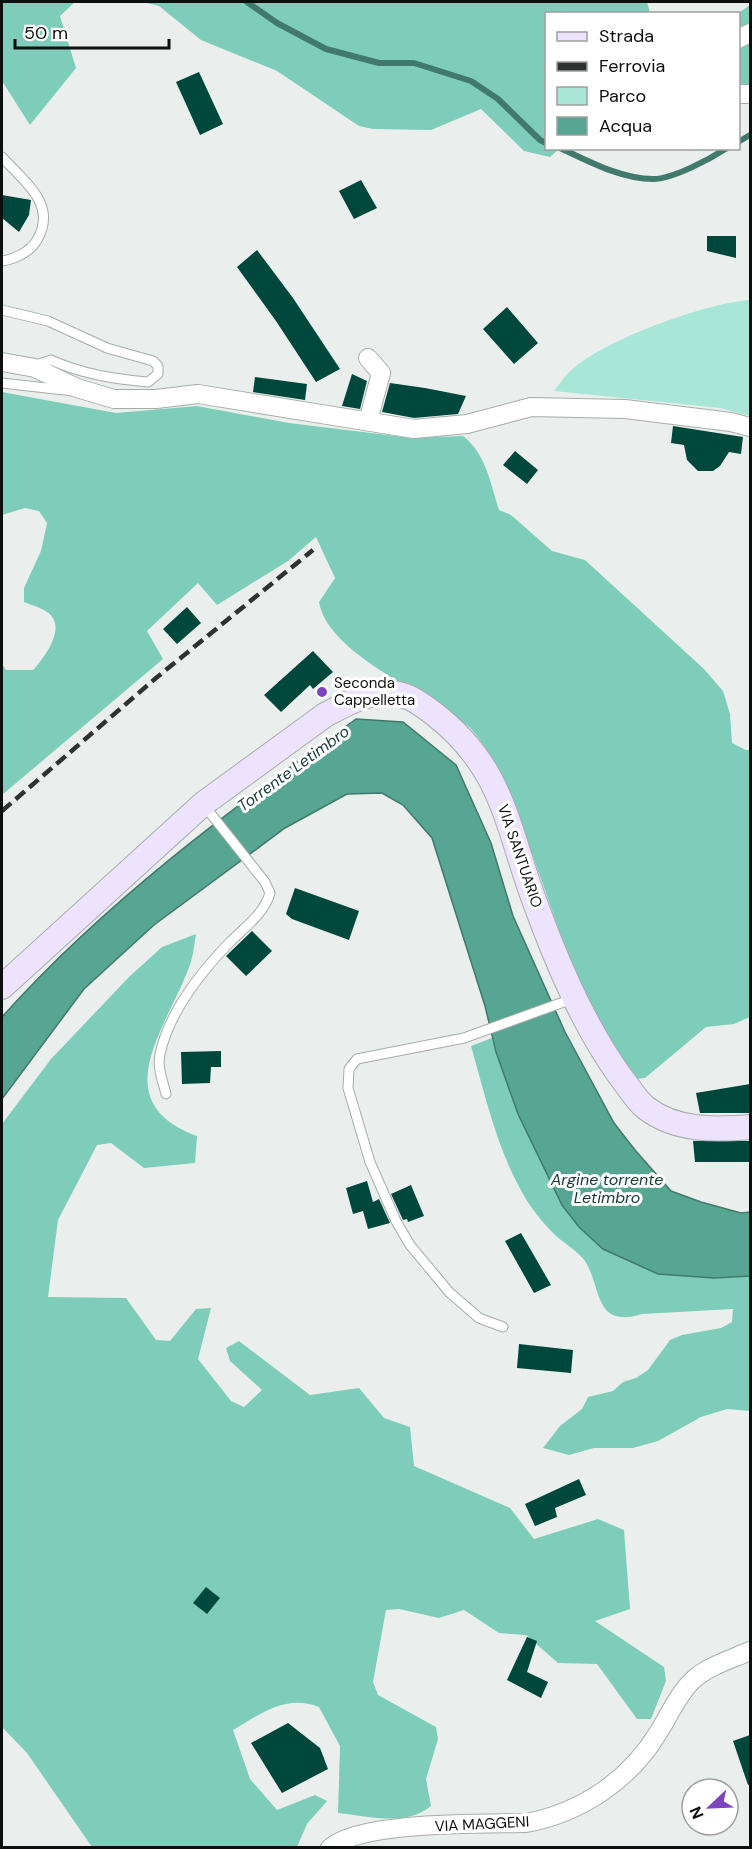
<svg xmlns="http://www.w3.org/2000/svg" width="752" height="1849" viewBox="0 0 752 1849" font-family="'DM Sans',sans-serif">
<rect width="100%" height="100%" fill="#eaefed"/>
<path fill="#a8e7d7" d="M750,300V416L720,408L554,391C560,383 567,373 575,367C610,338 706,303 750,300Z"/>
<path fill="#7ecdba" d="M2,2H75L60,16L76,68L30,125L2,81Z
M143,2H647L650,13L546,14V148L559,149L550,157L524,151L481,109L431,130L373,129L359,126L277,71L201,40L159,6Z
M750,5V87L739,88L737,14Z
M2,392L116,413L197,406L289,423L412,438L463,436C486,454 490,482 499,510L511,515L552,551L585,560L704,669L723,691L730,714L732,743L746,750H750V1017L734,1024L706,1027L645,1078L636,1079C579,1009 557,918 525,835C511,798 499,761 472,730C467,724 457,719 450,714C412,686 327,650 319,602L335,578L316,537L288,561L217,605L198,583L147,631L163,659L2,795V664L6,670H33C45,657 68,626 47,612C40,607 31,605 24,602V588L41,551L47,523L39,511L25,508L2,515Z
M196,934C194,946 193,959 188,970C165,1030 105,1102 197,1136L195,1163L144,1168L111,1143L97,1145L58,1220L48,1297L126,1298L156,1340L170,1341L196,1309L211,1308L198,1359L231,1401L244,1407L262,1390L230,1361L226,1348L239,1341L310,1395L359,1388L384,1418L410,1427L414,1466L510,1508L534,1539L598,1519L624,1530L630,1609L595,1621L664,1667L666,1681L651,1719H637L597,1664L558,1663L526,1635L499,1633L464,1610L439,1618L399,1609L386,1610L373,1682L378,1695L436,1727L438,1739L426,1779L431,1806C406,1827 369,1816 338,1813L340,1746L319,1707C286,1694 262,1713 233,1730L250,1779L277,1810L315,1795L327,1801L307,1824L297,1847H92L27,1753L2,1727V1124L51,1059L129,977L162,947Z
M492,1038L518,1114L562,1204L579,1227L714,1278L750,1276V1411L727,1409L701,1417L658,1441L633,1448H594L569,1455L543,1448L560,1426L582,1409L588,1397L613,1391L623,1382L636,1378L648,1370L670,1340L682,1335L721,1328L732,1322L733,1309L642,1314C593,1329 602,1287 585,1261C577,1250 563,1243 554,1234C543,1223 530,1207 523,1194C497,1149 485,1095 471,1046Z"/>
<path fill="#57a694" stroke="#41796c" stroke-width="1.5" d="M356,719L403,722L456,765L491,843L513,916L565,1032L614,1123L635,1150L671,1191L701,1202L741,1213L750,1212V1276L714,1278L658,1274L603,1249L579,1227L562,1205L518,1114L496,1052L485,1006L432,838L403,805L382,793L347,794L285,828L154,925L84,989L2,1099V1017C106,901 230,810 356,719Z"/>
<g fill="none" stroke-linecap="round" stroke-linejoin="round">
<path stroke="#41796c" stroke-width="6" d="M247,2L277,23L326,49L379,63H414L471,81L498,99L540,140L546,143
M738,142L750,135
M560,148C588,161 621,179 653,179C673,179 710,159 727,148"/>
</g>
<path fill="#00473c" d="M199,72L223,124L200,135L176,82Z
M361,180L377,208L354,219L339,191Z
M2,195L31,200L29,215L19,232L2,218Z
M707,236H736V258L707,251Z
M257,250L293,298L340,369L316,382L276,321L237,267Z
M507,307L538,343L514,364L483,329Z
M352,374L367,381L360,409L342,406Z
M255,377L307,384L305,400L253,392Z
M390,383L425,388L466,396L458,414L414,418L382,412Z
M673,426L743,437L741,454L729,452L720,466L713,471H698L687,460L684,445L671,443Z
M515,451L538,470L527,484L503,465Z
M187,607L201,623L177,644L163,629Z
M313,651L333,672L313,689L310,685L281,712L264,695Z
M295,888L359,911L349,940L292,919L286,914Z
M252,931L272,951L246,976L226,956Z
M221,1051V1067H211L210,1083L182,1084L181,1052Z
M750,1084V1113H700L696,1093Z
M693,1141H750V1162H695Z
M367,1181L373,1202L379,1199L390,1223L368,1229L363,1211L353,1214L346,1188Z
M411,1185L424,1216L408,1222L407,1219L403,1220L391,1194Z
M521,1233L551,1285L534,1293L505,1241Z
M519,1344L573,1350L571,1373L517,1368Z
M579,1479L586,1495L555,1508L557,1517L535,1526L525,1504Z
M206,1587L220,1598L207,1614L193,1603Z
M527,1637L537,1641L527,1672L548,1682L541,1698L507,1680Z
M288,1723L320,1748L328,1769L282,1793L251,1743Z
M750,1735V1784L748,1785L733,1741Z"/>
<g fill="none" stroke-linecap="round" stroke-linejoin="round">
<g stroke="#a6acaa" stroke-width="11">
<path id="lane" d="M2,157C24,182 58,204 37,240C30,252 15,259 2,261
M2,310L48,321L107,348L153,361L158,366V374L148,382C114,379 82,374 51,360L39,364L35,368
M2,383L73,391
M166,1094C163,1082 157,1067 160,1054C169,1012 201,972 230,942C245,927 264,914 270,893L265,882L203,804
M503,1327L479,1318L449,1292L410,1245L396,1221L370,1162L348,1088L349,1069L357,1059L464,1038L572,999"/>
</g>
<g stroke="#a6acaa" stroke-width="20">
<path id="street" d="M738,39L750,33
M738,94H750
M2,362L35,368L77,388L114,399H156L198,394L414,429L467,424L531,407L625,409L731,422L750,427
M368,421L381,373L368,358
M330,1848C361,1821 482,1824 526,1823C580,1813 629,1781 658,1733C669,1716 678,1694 693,1680C708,1666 732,1659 750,1651"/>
</g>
<g stroke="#a6acaa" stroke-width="26">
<path id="secondary" d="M2,987L203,804L325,715C344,705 370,690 393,693C409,695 421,704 433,713C502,766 506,822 533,897C555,958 582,1023 620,1076C628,1086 636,1100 646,1108C676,1131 715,1130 750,1127"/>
</g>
<use href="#lane" stroke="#fff" stroke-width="9"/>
<use href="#street" stroke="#fff" stroke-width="18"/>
<use href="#secondary" stroke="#eee3ff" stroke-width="24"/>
<path stroke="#303231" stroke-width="4.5" stroke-dasharray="12 6" stroke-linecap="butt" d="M2,811L156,678L313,550"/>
</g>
<circle fill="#7d46bc" stroke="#fff" stroke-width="2" cx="322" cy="692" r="6"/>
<g text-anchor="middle" stroke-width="6" stroke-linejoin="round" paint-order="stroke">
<g font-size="15" fill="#0d0f0e" stroke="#fff" text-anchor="start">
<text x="334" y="688">Seconda<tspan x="334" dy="17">Cappelletta</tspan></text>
</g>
<g font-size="15" fill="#0d0f0e" stroke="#fff">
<text transform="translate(520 856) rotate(71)" y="5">VIA SANTUARIO</text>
<text transform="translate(482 1824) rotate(-3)" y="5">VIA MAGGENI</text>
</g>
<g font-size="16" font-style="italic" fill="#133931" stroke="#fff">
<text transform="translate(293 768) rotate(-36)" y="6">Torrente Letimbro</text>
<text x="607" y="1185">Argine torrente<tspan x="607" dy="18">Letimbro</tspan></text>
</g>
</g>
<rect width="752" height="1849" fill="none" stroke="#0d0f0e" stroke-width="6"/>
<rect x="545" y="12" width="195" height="138" fill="#ffffff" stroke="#9e9f9f" stroke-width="1.5"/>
<rect x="557" y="32" width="30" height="9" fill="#eee3ff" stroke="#9e9f9f" stroke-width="1.5"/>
<text x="599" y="42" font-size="18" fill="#0d0f0e">Strada</text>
<rect x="557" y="62" width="30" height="9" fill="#303231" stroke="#9e9f9f" stroke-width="1.5"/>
<text x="599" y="72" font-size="18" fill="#0d0f0e">Ferrovia</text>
<rect x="557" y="87" width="30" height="18" fill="#a8e7d7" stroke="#9e9f9f" stroke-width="1.5"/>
<text x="599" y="102" font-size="18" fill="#0d0f0e">Parco</text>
<rect x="557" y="117" width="30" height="18" fill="#57a694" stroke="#9e9f9f" stroke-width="1.5"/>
<text x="599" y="132" font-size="18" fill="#0d0f0e">Acqua</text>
<g transform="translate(710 1807) rotate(247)"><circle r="28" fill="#ffffff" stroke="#9e9f9f" stroke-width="1.5"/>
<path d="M0-4.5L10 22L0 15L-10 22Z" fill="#7d46bc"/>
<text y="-9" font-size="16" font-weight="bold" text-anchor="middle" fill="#0d0f0e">N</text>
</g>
<path d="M15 39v9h154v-9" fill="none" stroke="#0d0f0e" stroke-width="3"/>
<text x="24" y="39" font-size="18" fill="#0d0f0e" stroke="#ffffff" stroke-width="4.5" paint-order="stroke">50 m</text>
</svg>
